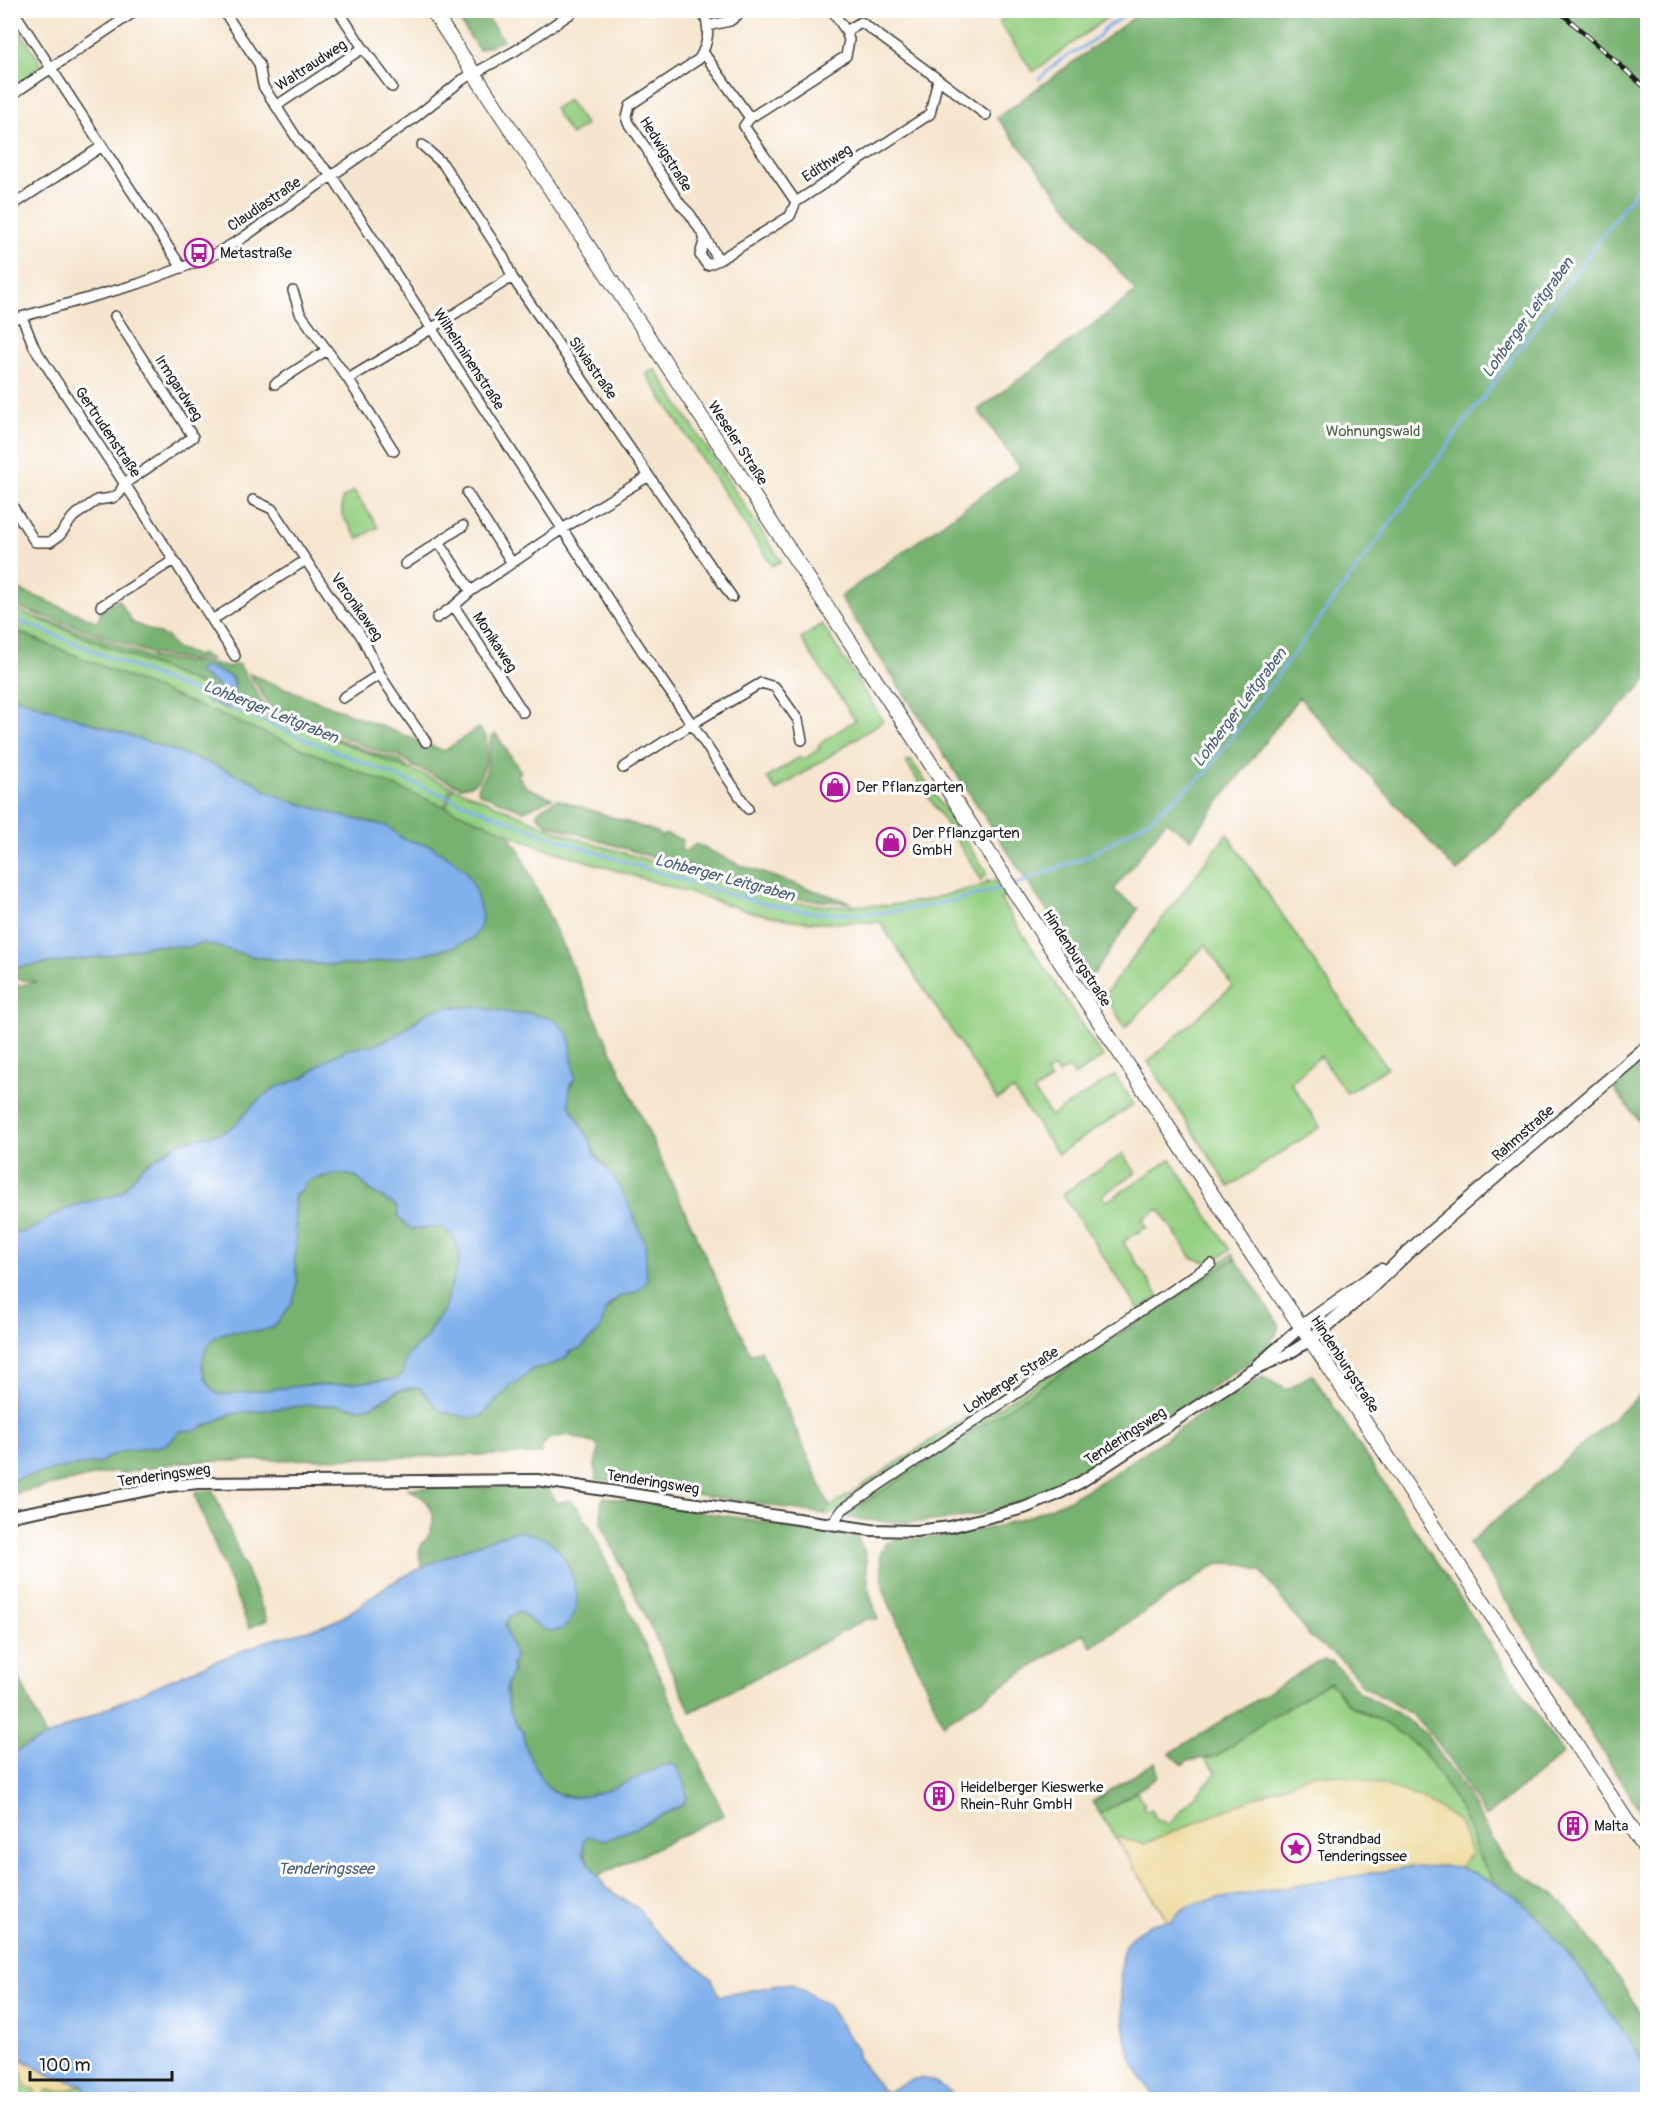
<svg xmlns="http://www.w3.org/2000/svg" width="1658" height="2110" viewBox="0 0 1658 2110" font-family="Pangolin,sans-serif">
<rect width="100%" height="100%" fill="#fff"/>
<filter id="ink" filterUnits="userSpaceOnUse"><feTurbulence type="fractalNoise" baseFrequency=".0167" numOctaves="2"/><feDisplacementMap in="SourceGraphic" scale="12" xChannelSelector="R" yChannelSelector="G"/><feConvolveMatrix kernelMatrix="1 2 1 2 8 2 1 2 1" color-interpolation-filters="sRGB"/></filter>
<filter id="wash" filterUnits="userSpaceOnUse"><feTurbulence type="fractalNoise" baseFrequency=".008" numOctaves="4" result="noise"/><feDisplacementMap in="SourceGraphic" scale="24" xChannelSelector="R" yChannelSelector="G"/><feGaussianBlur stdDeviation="1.35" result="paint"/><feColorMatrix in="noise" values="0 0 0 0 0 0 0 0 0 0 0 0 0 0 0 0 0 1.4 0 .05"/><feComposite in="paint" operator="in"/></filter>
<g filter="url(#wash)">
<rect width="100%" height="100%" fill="#f6e5ce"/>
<path fill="#96d083" stroke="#597650" stroke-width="1.5" d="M1015,11H1104L1108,17L1033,72L999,22Z
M12,19L39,60C42,74 21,81 11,88L10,20Z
M568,100L586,125L571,135L554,109Z
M655,369L781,561L772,566L646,374Z
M354,491L378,527L358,539L342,515V499Z
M10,607L216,691L214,694L205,697L206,700L228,709L231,707L228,702L229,696L451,786L444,808L11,629Z
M822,624L883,721L776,791L767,778L801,756L803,760L820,748L818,745L855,720L801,639Z
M911,760L986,871V875L980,881L979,875L906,762Z
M453,787L572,837L759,894L798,903L831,906L889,905L922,901L980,886L986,883L987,880L988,882L995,880L1006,897L1000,899L1103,1057L1074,1076L1068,1068L1059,1074L1054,1068L1046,1073L1051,1080L1034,1091L1051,1116L1115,1075L1134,1104L1058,1154L1013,1090L997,1100L880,922L823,923L791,920L751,912L544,848L446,809Z
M1227,834L1387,1068L1347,1093L1320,1056L1291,1083L1320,1127L1229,1187L1148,1062L1232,986L1206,944L1125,1028L1105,994Z
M1123,1154L1136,1173L1102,1195L1106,1202L1171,1159L1230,1250L1211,1263L1192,1258L1159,1209L1142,1219L1147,1227L1123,1242L1159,1297L1139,1310L1062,1194Z
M1233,1254L1235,1258L843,1517V1513L846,1508Z
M1028,1376L1030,1382L830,1515L825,1514L824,1512L830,1507Z
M1330,1682C1336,1689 1343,1701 1351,1706C1369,1717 1391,1724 1407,1738C1449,1773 1468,1827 1490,1876L1496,1884L1460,1867L1471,1853L1314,1773L1145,1844L1115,1837L1100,1814L1136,1792L1145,1804L1143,1806L1148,1811L1151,1809L1154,1813L1153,1815L1161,1823L1163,1821L1168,1825L1217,1772L1204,1759L1217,1756L1271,1717Z
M21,2073L26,2086L44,2092L52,2089L64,2091L82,2085L94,2099H11L10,2075Z"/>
<path fill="#78b271" stroke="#4a6746" stroke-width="1.5" d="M1144,10L1647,11V680L1457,872L1299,697L1191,839L1166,821L1114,890L1138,909L1091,978L840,597L1020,468L978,410L1136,292L997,118Z
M453,11H483L503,41L479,50Z
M10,586L98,622L101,610L118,599L133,623L167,637L174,647L197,656L201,654L211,659L189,660L148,653L92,631L36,614L11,604Z
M35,617L92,634L146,656L187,662H209L228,668L235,664L239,665L263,702L279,717L315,729L370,752L400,760L409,770L229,696L233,694L235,682L232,677L207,667L198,673L218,685L216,691Z
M11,629L509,833L513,844H516L751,1355L761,1350L830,1507L824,1512L825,1514L596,1479L595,1464L599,1450L596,1444L568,1435L548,1439L542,1447L541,1454L181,1462L119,1474L115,1471L11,1494V1480L66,1467L99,1463L110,1456L124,1451L162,1446L170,1442L180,1431L196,1430L231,1414L309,1405H340L357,1408L372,1406L396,1392L417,1387L430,1398L439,1409L482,1416L511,1385L519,1381L533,1369L554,1364L576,1349L602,1324L605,1311L619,1297L637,1292L607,1166C592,1153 597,1154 589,1139C579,1117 558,1104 575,1078L569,1035L555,1020L527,1013L517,1014L477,1007H451L421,1016L399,1034L375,1045L348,1049L325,1061L305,1077L275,1088L253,1105L236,1124L224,1132L180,1142L143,1166L123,1191L113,1196L78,1204L58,1213L27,1232H11L10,987L37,982L11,978V968L106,956L152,945L188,947L204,943L251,956L278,960H290L327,965H356L443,950L473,938L431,846L403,839L386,826L345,817L287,800L266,791L255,782L204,761L11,696Z
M249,674L444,751L478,728L486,736C488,755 486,787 461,787L412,766L402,757L371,749L310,723L281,714L268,703Z
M496,734L521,772L517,774L526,787L552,798L524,811L479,793L477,787L486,773L491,737Z
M557,799L657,832L661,837L665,834L683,840L680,850L686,851L696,844L742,866L852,903L798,899L760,891L550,825L539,818L537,813L542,808Z
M1647,1053V1131L1610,1084Z
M337,1174L357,1176L372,1192L386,1198L397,1207L421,1230L431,1227H443C453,1236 461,1245 460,1259L443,1312L431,1328L427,1338L417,1346L403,1374L397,1379L332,1385H308L220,1395C199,1383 196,1349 217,1335C228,1328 242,1331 254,1331L297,1272L293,1260L296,1253L294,1199L304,1184L311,1178H323Z
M1235,1258L1280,1326C1269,1355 1227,1376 1202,1394C1177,1411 1151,1427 1126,1443C1095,1463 1064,1483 1031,1497C973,1523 905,1527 843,1517Z
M1312,1374L1563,1754L1485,1817L1452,1763L1430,1733L1411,1714L1363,1686L1345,1663L1311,1638L1261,1571H1257L1245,1564L1219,1563L1091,1647L1084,1633L943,1724L884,1592L880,1554L885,1544L898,1538L913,1539L956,1535L995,1527L1035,1514L1070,1499L1108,1477L1203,1413L1263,1377L1287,1390Z
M1647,1389V1821L1469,1543Z
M540,1487L548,1488L556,1503L570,1500L579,1509L591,1529L724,1815L598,1876C589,1862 578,1852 587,1835L606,1840L635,1828L681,1806L604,1791L588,1796L570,1797L554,1792L542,1781L524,1746V1733C510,1719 499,1690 513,1672L512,1664L515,1658L505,1625L509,1617L519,1612L527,1617L575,1584L567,1564L555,1545L515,1531L422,1568C421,1563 418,1554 420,1549C420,1545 426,1540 428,1537C441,1513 429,1499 407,1488Z
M213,1490L267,1620L249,1628L195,1496L196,1491Z
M604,1497L857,1536L865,1553L869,1591L878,1619H867L691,1712L602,1525L601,1504Z
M1324,1660L1332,1662L1338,1667L1359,1692L1397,1713L1427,1735L1464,1789L1504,1859L1517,1872L1552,1892L1568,1909L1618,1978L1647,2025V2081L1640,2057L1584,1974L1537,1916L1514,1895L1496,1884L1490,1876L1478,1855L1468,1826L1455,1800L1424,1752L1404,1736L1372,1716L1349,1705L1330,1682L1271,1717L1217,1756L1188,1761L1183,1765L1170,1753L1317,1662Z
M14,1666L46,1737L11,1754L10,1668Z
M1155,1762L1158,1774L1157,1778L1100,1814L1092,1802Z"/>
<path fill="#eeda9e" stroke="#857b5d" stroke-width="1.5" d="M1314,1773L1357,1778L1419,1797L1458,1820L1471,1853L1460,1867H1409L1200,1902C1187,1906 1179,1910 1172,1921H1168L1115,1837L1145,1844Z
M16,2056L49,2075L82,2085L64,2091L47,2090L43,2096L40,2097L36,2095L35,2089L26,2087Z"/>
<path fill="#81b1ec" stroke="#4e6684" stroke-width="1.5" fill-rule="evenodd" d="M207,667C222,673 235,673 235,691L228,699L231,708L228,709L206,700L205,697L214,694L218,685L198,673L199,669Z
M11,696L204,761L255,782L266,791L287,800L345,817L387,826L403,839L431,846L453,860L465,870L474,886L482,915L480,928L473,938L453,947L418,955L356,965H327L290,960H278L251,956L204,943L188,947L152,945L106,956L11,968Z
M451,1007H477L517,1014L527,1013L556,1020L569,1035L575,1078L570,1085L569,1104L590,1140L595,1156L614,1177L628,1203L645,1243L647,1282L636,1292L619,1297L610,1304L605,1311L602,1324L599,1331L581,1348L569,1352L566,1358L554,1364L533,1369L519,1381L511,1385L482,1416L470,1418L444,1412L439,1409L420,1388H409L396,1392L372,1406L357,1408L340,1405H309L231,1414L196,1430L180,1431L170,1442L162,1446L124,1451L110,1456L99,1463L66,1467L11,1480V1232H27L58,1213L78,1204L113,1196L123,1191L143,1166L181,1142L224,1132L236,1124L253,1105L275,1088L305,1077L325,1061L348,1049L375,1045L399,1034L431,1010ZM337,1174C360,1174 356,1179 372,1191C380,1197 389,1201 397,1207L398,1217L411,1229L443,1227C453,1236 461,1245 460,1259L443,1312L431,1328L427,1338L406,1356L403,1374L397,1379L332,1385H308L220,1395C210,1389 205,1381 203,1370C201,1362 204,1354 207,1348C220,1320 251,1339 273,1327C277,1324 282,1317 285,1313C295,1302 299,1285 296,1270C295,1263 293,1260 296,1253L294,1199L297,1192H302L304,1184C313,1177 325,1176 337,1174Z
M515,1531C529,1533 542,1535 554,1545C566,1555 579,1589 577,1604C576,1612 572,1619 567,1625C564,1629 556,1632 550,1631C538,1629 529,1618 519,1612L509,1617L505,1625L515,1658L512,1664L513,1672C499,1690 510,1719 524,1733C524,1747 529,1756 536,1768C540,1777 544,1785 552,1791C578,1811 636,1777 662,1766L672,1764L678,1767L686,1790L687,1798L681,1806L635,1828L606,1840L587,1836L583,1842V1854L606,1888L639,1909L651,1927L711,1978L720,1996L790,1983L827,2004L857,2049V2057L883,2091L888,2092C919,2071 931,2075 958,2099H94L82,2085L49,2075L11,2052V1754C92,1714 175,1676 259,1644C285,1634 312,1632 337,1620C356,1611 372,1595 390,1584C429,1562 472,1546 515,1531Z
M1441,1866L1460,1867L1496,1884L1514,1895L1537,1916L1584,1974L1640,2057L1647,2081L1645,2099H1157C1147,2087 1138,2075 1132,2060C1124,2038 1115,1967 1125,1946C1134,1929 1154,1921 1171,1921C1179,1910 1187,1906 1200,1902L1409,1867Z"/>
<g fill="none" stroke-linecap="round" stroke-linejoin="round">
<path stroke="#81b1ec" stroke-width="3" d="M1039,79L1060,60L1083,47L1099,36L1105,28L1134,10
M10,617L209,698
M229,707C372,766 515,829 664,874C717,890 771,910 827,913C887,917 947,904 1005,887
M1014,885L1089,856L1150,819L1205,774L1648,174"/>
</g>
</g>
<g filter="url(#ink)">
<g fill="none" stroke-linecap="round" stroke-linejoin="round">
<g stroke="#3d3a37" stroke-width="12">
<path id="minor" d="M13,10L182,268
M223,10L259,64L263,86L300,143L332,176L644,654L692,724L623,768
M701,10C712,26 708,44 699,59L630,105L627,117L629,123L648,151L652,161L681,205L690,214L719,260L707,265L700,255L705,238
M832,10L846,31
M707,26L730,21L744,10
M363,48L392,87
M703,52L750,118L744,126L796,202L930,114L938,79L861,22L846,31L849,40L846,56L750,118
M938,79L986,115
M10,96L137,10
M276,106L363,48L338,10
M422,145L443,164L504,258L512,277L732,597
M10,207L101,147
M719,260L790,216L796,202
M293,291L300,313L348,379L394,451
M22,317L34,347L142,510L235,656
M10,320L138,284L210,257L241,239L413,119L462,80L515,51L576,10
M348,379L431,329L512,277
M275,384L327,350
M467,493L512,563
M253,500L272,509L341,613C365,633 367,651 381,676C395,699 411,720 426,742
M10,502L35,542H50L60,535L73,517L97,500L112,498L119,494L124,484L193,437L115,316
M439,542L471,591
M405,564L463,526
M101,606L174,560
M437,618L454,606
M212,620L306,560
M343,698L380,674
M523,712L454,606L471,591L562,529L649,476
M748,809L692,724L761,683L775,687L798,720L802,740
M831,1525L843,1509L1211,1264"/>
</g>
<g stroke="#3d3a37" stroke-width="14">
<path id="tertiary" d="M1258,1365L1301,1327
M10,1516L169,1486L198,1483L537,1480L871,1530L916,1531L950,1527L1024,1508L1056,1495L1081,1482L1251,1371L1288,1354L1310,1340"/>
</g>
<g stroke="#3d3a37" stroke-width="15">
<path id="secondary" d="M1301,1327L1381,1270
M1310,1340L1363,1295L1418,1243L1648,1046"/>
</g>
<g stroke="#3d3a37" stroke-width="16">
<path id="primary" d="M432,10L927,758L1244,1243L1324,1360L1648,1853"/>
</g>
<use href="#minor" stroke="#fff" stroke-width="9"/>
<use href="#tertiary" stroke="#fff" stroke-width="10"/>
<use href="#secondary" stroke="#fff" stroke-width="12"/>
<use href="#primary" stroke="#fff" stroke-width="14"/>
<g stroke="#1c1c1c" stroke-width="5">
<path id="rail" d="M1558,10L1648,90"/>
</g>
<use href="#rail" stroke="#fff" stroke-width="3" stroke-dasharray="9" stroke-linecap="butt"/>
</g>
</g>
<defs>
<g id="bus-ring" transform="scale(1.5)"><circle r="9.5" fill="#fff" stroke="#b5179e" stroke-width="1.5"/><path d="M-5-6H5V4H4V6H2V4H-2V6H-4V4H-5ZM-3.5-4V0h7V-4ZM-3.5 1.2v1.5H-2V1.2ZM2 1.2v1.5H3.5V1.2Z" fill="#b5179e"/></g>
<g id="shop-ring" transform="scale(1.5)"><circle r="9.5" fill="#fff" stroke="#b5179e" stroke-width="1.5"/><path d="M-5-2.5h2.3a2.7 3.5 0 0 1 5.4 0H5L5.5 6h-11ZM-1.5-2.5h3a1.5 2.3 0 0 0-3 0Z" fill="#b5179e"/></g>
<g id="building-ring" transform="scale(1.5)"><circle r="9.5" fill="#fff" stroke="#b5179e" stroke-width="1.5"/><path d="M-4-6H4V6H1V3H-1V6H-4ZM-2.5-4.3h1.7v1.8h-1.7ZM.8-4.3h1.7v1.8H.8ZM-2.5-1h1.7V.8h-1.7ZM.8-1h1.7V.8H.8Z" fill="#b5179e"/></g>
<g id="sight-ring" transform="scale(1.5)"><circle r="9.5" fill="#fff" stroke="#b5179e" stroke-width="1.5"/><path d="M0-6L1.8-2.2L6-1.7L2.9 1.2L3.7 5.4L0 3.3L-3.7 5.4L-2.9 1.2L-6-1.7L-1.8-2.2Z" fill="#b5179e"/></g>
</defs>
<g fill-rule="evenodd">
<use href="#bus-ring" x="199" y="253"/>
<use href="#shop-ring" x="835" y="787"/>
<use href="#shop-ring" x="891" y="842"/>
<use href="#building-ring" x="939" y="1796"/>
<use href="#building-ring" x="1573" y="1826"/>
<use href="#sight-ring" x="1296" y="1848"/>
</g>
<g text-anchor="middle" stroke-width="6" stroke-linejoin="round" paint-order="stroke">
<g font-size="15" fill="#1c1c1c" stroke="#fff">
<text transform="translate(311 65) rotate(-33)" y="5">Waltraudweg</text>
<text transform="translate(666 154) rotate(58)" y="5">Hedwigstraße</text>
<text transform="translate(827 163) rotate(-33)" y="5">Edithweg</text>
<text transform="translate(264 204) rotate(-34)" y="5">Claudiastraße</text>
<text transform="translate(469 359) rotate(57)" y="5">Wilhelminenstraße</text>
<text transform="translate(593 368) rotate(55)" y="5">Silviastraße</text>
<text transform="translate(179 388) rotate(57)" y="5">Irmgardweg</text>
<text transform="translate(108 432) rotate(56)" y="5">Gertrudenstraße</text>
<text transform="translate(738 443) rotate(57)" y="5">Weseler Straße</text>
<text transform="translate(357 607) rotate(55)" y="5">Veronikaweg</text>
<text transform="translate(495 642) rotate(57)" y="5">Monikaweg</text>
<text transform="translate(1077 958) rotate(57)" y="5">Hindenburgstraße</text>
<text transform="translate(1523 1133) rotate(-41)" y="5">Rahmstraße</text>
<text transform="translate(1345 1364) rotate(57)" y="5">Hindenburgstraße</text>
<text transform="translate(1011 1380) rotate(-33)" y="5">Lohberger Straße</text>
<text transform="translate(1125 1436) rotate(-33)" y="5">Tenderingsweg</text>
<text transform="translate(164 1475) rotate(-8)" y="5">Tenderingsweg</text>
<text transform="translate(653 1482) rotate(9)" y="5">Tenderingsweg</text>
</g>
<g font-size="15" fill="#1c1c1c" stroke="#fff" text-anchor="start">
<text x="220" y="258">Metastraße</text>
<text x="856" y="792">Der Pflanzgarten</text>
<text x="912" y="838">Der Pflanzgarten<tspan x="912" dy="17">GmbH</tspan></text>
<text x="960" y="1792">Heidelberger Kieswerke<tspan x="960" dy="17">Rhein-Ruhr GmbH</tspan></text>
<text x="1594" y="1831">Malta</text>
<text x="1317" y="1844">Strandbad<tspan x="1317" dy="17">Tenderingssee</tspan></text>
</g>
<g font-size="15" fill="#4d6445" stroke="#fff">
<text x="1373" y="436">Wohnungswald</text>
</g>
<g font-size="16" font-style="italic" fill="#495f7a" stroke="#fff">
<text transform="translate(1527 317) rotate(-54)" y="6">Lohberger Leitgraben</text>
<text transform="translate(1239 707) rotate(-53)" y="6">Lohberger Leitgraben</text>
<text transform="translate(271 711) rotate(22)" y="6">Lohberger Leitgraben</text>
<text transform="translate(725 877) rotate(15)" y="6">Lohberger Leitgraben</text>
<text x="326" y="1874">Tenderingssee</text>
</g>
</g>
<rect width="1658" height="2110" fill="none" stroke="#fff" stroke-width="36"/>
<path d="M30 2071v9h142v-9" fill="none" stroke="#1c1c1c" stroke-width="3"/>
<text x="39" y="2071" font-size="18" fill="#1c1c1c" stroke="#ffffff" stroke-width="4.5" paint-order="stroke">100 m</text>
</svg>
